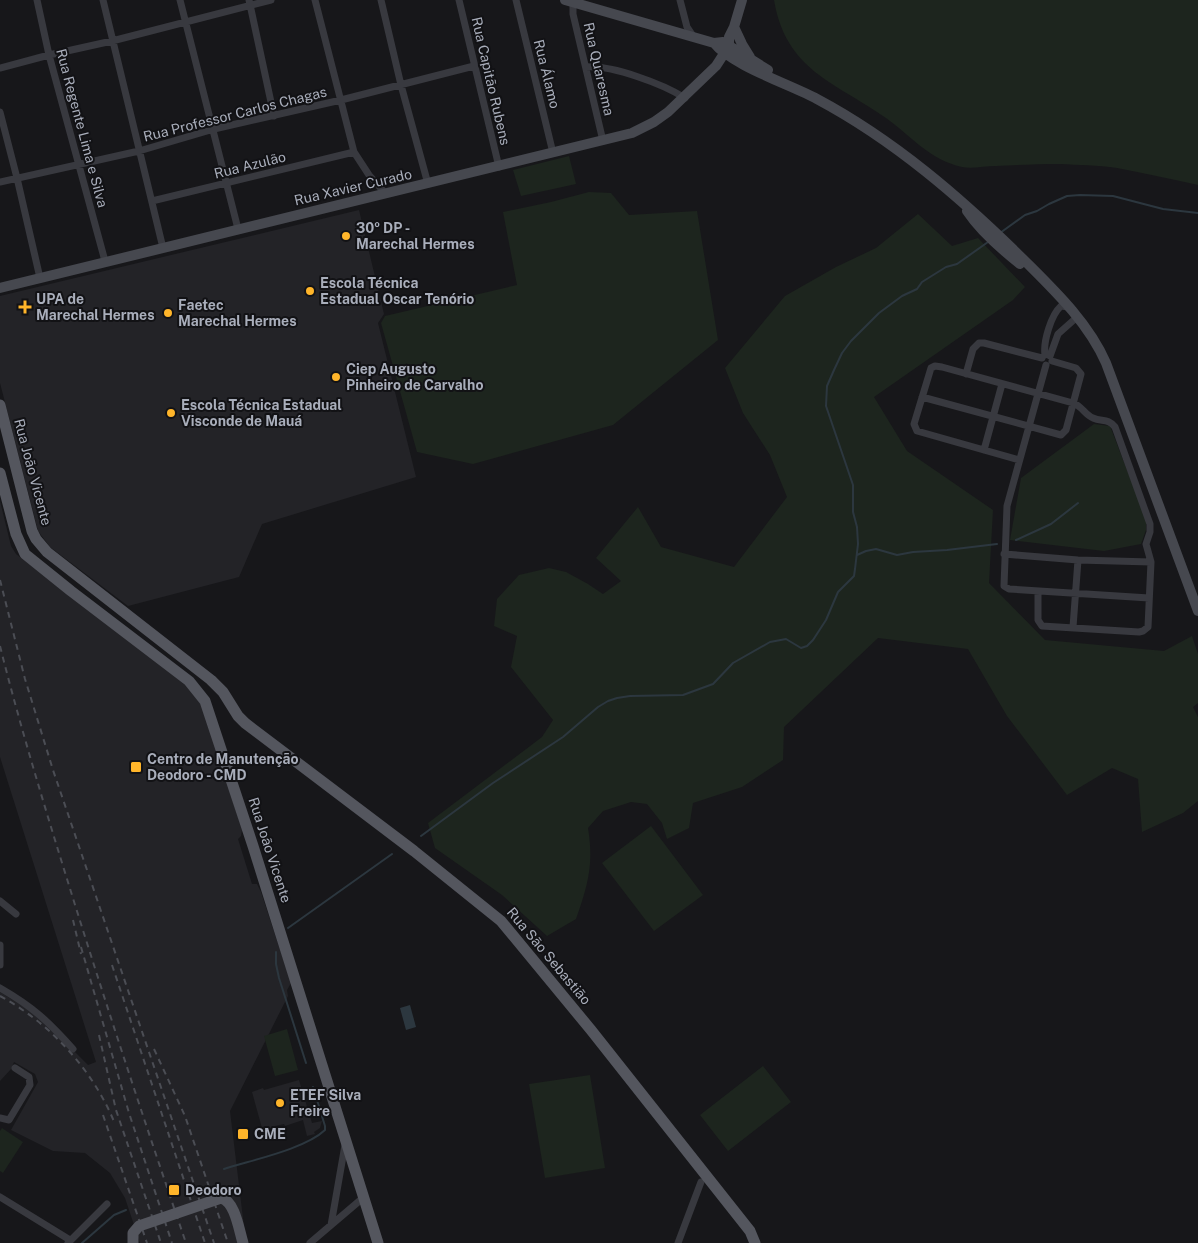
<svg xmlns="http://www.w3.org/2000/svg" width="1198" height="1243" viewBox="0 0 1198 1243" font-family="'Public Sans',sans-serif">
<rect width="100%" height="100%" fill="#17171a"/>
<path fill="#232327" d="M359,210L384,314L378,323L416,477L262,524L239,577L128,606L50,547L38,531L0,383V296Z
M0,501L11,546L16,554L178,677L186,684L203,707L242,830L241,836L238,839L252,884H257L261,892L291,983L287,990L288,996L230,1111L246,1243H140L125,1198L110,1173L85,1153L53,1151L11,1130L38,1082L35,1074L14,1062L11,1069L0,1081V992L40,1017L88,1065L96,1062L0,757Z
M299,1080L312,1123L322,1121L320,1128L314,1132L315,1134L307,1136L303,1120L285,1126L284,1124L275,1126L278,1135L265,1139L252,1092L263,1088L264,1090Z"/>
<path fill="#1d251e" d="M774,0H1198V185C1171,179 1144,173 1117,168C1098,165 1078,165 1060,164C1038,164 1017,165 996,166C985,166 972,169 962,167C930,160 911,136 886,118C835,82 786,71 774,0Z
M569,156L576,184L521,196L513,170Z
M589,192L611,193L629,215L697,211L718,340L613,425L473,464L417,452L381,323L385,316L517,285L503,212L551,202Z
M918,214L952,246L978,238L1025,287L1013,300L874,397L907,451L993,510L989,583L1045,640L1164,651L1192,636L1198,654V703L1193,707L1198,717V801L1183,813L1142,832L1138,779L1112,768L1067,795L1007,716L968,649L878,638L784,727L783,760L742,787L693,803L689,828L667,839L662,823L647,804L631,802L603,811L588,828C594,864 588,885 576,919L547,936L502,895L435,848L428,823L542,737L553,720L511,667L517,636L494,626L497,599L519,575L549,568L566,572L588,584L603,594L621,581L596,558L638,507L661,547L734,567L787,497L770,455L743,413L725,368L785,296L836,267L876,248Z
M1094,424L1110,426L1146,519V530L1141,544L1104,551L1010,540L1021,478Z
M651,826L703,895L654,931L602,863Z
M287,1029L298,1070L275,1076L264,1036Z
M763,1066L791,1102L728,1151L700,1115Z
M590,1075L605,1168L545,1178L529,1084Z
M2,1128L23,1142L3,1173L0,1171V1131Z"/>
<path fill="#2c373f" d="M410,1005L416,1027L406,1030L400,1008Z"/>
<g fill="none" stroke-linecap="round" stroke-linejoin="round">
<path stroke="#2c373f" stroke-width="2" d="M1000,233L1025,215L1037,211L1049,204L1067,196L1080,195L1113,196L1163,209L1198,213
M1016,540L1051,524L1078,503
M857,555L866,551L876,549L897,555L913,552L947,550L997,544
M421,836L493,783L563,737L598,707L608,701L617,698L630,696L683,695L713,684L733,663L770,642L786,639L801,648L807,646L813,640L826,620L838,592L854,576L855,569L858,544L857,527L853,512V485L826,406L827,386L834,370L842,353L851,341L879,313L902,296L917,289L922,282L946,267L957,264L988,242
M288,928L392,854
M276,952V964L279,978L306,1063
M224,1169C252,1160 305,1149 325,1130V1126L313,1087
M82,1243L114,1215L126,1210"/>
<path stroke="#38393f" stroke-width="7" d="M37,0L49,55L105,261
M103,0L163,248
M180,0L238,229
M249,0L274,116
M315,0L354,152L369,175L385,193
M381,0L401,85L428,184
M459,0L499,167
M516,0L553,153
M680,0L687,27L693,36
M573,2V14L603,141
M586,67C612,65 663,84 685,98
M0,68L49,55L112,41L271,0
M0,112L17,178L40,278
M0,182L139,151L214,129L341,100L474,66
M152,201L354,152
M1045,355C1043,342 1051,315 1061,306L1068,307
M1050,356L1058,334L1076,318
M1046,365L1007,506L1004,586L1009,589L1149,598
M966,374L973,349L979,343H984L1042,358
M922,397L1061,435L1066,430L1081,374L1076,368L1052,361
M984,450L1002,384
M1019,460L917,431L914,424L931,368L935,366L942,367L1073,403C1082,406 1085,415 1093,418C1102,422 1108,418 1115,427L1150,524V532L1146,544L1151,562L1148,627L1143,631L1139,632L1042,626L1038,620V592
M1004,554L1078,560L1151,562
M1073,627L1078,560
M0,901L16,914
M0,965V945
M0,988C33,1007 48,1021 73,1049
M0,1118L9,1120L30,1085L29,1077L15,1068
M0,1197L70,1240
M331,1225L345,1145
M68,1243L107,1204
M310,1243L364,1197
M678,1243L701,1182"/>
<path stroke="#46484f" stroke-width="10" d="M565,0L714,43L723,42L768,70
M734,27L742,44L750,57
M714,43C731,65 791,85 817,99C894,140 961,198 1023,259C1054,290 1088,322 1106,363L1198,611
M967,211C981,232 1001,249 1020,264
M0,288L632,133L654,122L668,112L716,66L729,46V37L734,27L742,0"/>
<path stroke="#54565e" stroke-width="11" d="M0,405L32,531L36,539L47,552L211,680L223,692L238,716L245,723L414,851L501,921L591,1030L750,1231L755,1243
M0,473L16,534L25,554L71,591L189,681L205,701L253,846L378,1243"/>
<path stroke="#4b4d54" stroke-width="2" stroke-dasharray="6 5" stroke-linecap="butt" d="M0,580L25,679L53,770L214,1243
M0,646C22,734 49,821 76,908C111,1020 148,1132 186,1243
M73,920L81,954
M81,947L129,1113L172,1243
M112,965L205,1243
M0,996C50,1023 94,1071 115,1124
M99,1035L116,1110L161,1243
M154,1049L185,1116L228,1243
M103,1115L147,1243"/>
<path stroke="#54565e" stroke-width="11" d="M133,1243V1233L139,1226L221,1198C235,1201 239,1230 243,1243"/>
</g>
<g fill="#ffb52a" stroke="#121215" stroke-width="2">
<circle cx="346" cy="236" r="5"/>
<circle cx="310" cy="291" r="5"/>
<path d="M22.5 299.5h5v5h5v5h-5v5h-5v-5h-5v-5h5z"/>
<circle cx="168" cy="313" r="5"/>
<circle cx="336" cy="377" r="5"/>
<circle cx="171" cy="413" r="5"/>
<rect x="130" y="761" width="12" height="12" rx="2.5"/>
<circle cx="280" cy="1103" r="5"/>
<rect x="237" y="1128" width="12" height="12" rx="2.5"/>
<rect x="168" y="1184" width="12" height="12" rx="2.5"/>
</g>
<g text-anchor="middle" stroke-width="4" stroke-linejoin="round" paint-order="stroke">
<g font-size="14" fill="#a9aebb" stroke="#121215">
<text transform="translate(599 69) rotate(77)" y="5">Rua Quaresma</text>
<text transform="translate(547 74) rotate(76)" y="5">Rua Álamo</text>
<text transform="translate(491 81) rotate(77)" y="5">Rua Capitão Rubens</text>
<text transform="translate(235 114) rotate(-14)" y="5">Rua Professor Carlos Chagas</text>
<text transform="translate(82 128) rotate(75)" y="5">Rua Regente Lima e Silva</text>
<text transform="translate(250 165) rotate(-14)" y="5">Rua Azulão</text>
<text transform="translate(353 187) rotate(-13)" y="5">Rua Xavier Curado</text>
<text transform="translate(33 472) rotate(75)" y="5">Rua João Vicente</text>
<text transform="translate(270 850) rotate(72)" y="5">Rua João Vicente</text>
<text transform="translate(549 956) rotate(50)" y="5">Rua São Sebastião</text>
</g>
<g font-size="14" font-weight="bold" fill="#a9aebb" stroke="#121215" text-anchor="start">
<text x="356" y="233">30º DP -<tspan x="356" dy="16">Marechal Hermes</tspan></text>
<text x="320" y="288">Escola Técnica<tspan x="320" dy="16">Estadual Oscar Tenório</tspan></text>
<text x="36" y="304">UPA de<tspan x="36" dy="16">Marechal Hermes</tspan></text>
<text x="178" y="310">Faetec<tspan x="178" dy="16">Marechal Hermes</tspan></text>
<text x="346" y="374">Ciep Augusto<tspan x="346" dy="16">Pinheiro de Carvalho</tspan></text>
<text x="181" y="410">Escola Técnica Estadual<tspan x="181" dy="16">Visconde de Mauá</tspan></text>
<text x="147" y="764">Centro de Manutenção<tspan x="147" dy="16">Deodoro - CMD</tspan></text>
<text x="290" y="1100">ETEF Silva<tspan x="290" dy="16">Freire</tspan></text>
<text x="254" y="1139">CME</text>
<text x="185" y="1195">Deodoro</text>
</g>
</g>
</svg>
